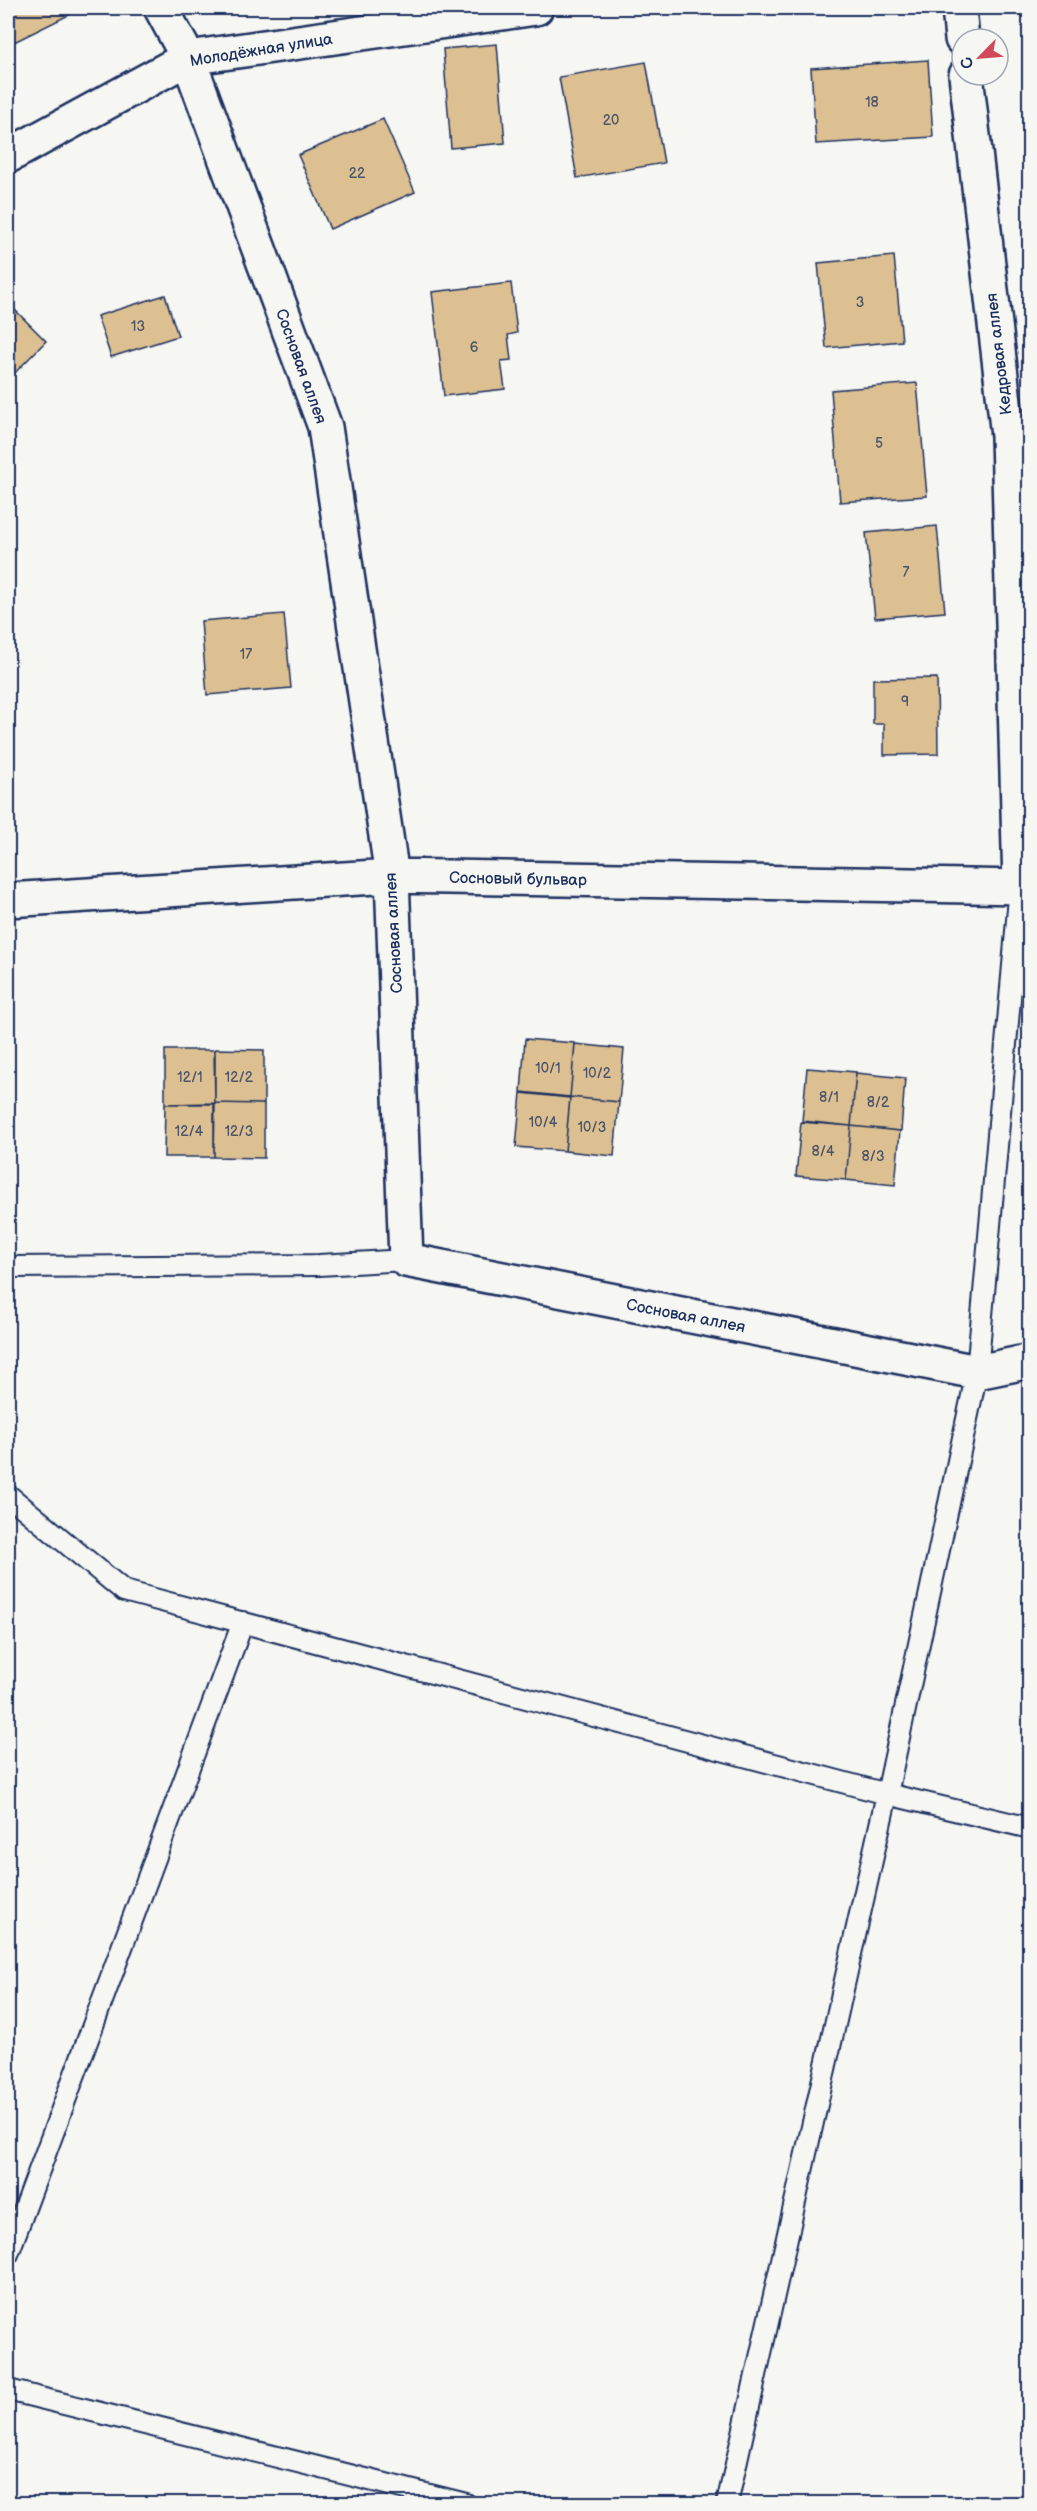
<svg xmlns="http://www.w3.org/2000/svg" width="1037" height="2511" viewBox="0 0 1037 2511" font-family="'Balsamiq Sans',sans-serif">
<rect width="100%" height="100%" fill="#f6f6f2"/>
<filter id="ink" filterUnits="userSpaceOnUse"><feTurbulence type="fractalNoise" baseFrequency=".0167" numOctaves="2"/><feDisplacementMap in="SourceGraphic" scale="12" xChannelSelector="R" yChannelSelector="G"/><feConvolveMatrix kernelMatrix="1 2 1 2 8 2 1 2 1" color-interpolation-filters="sRGB"/></filter>
<g filter="url(#ink)">
<path fill="#dcc091" stroke="#1b2f5e" stroke-width="1.5" d="M8,8H73L75,12L8,45Z
M1026,32H1030V78Z
M497,44L505,143L451,148L443,49Z
M928,60L933,137L816,144L811,68Z
M646,62L664,163L577,178L559,77Z
M383,119L415,192L330,229L298,155Z
M894,256L902,341L826,348L818,263Z
M511,283L517,333L508,335L511,360L501,361L505,389L444,396L432,292Z
M165,295L178,336L111,357L97,316Z
M8,303L46,341L8,380Z
M917,383L927,496L840,502L831,390Z
M937,526L945,612L875,618L866,533Z
M284,614L291,688L207,695L201,621Z
M937,678L938,754L884,755V724H873V679Z
M525,1039L575,1043L570,1097L521,1092Z
M575,1044L624,1049L619,1102L570,1097Z
M215,1049L264,1050V1104L215,1103Z
M165,1050H214L215,1103L165,1104Z
M807,1068L856,1072L851,1126L802,1121Z
M856,1073L905,1078L901,1131L851,1126Z
M521,1093L570,1098L565,1151L516,1147Z
M570,1097L619,1102L614,1156L565,1151Z
M215,1103L264,1104V1158L214,1157Z
M165,1104H214V1157H164Z
M801,1122L851,1126L846,1180L796,1176Z
M851,1126L900,1131L895,1185L846,1180Z"/>
<g fill="none" stroke-linecap="round" stroke-linejoin="round">
<g stroke="#1b2f5e" stroke-width="24">
<path id="lane" d="M8,1267L319,1265L406,1260
M8,1495L124,1591L887,1794L1030,1828
M8,2254L243,1622
M8,2390L466,2504
M727,2504L887,1794L977,1372L1020,886"/>
</g>
<g stroke="#1b2f5e" stroke-width="38">
<path id="street" d="M161,8L188,58L325,427L392,876L406,1260L977,1372L1030,1361
M959,8L962,39
M966,75L1008,436L1020,886
M8,156L188,58L536,8
M8,900L392,876L1030,887"/>
</g>
<use href="#lane" stroke="#f6f6f2" stroke-width="20"/>
<use href="#street" stroke="#f6f6f2" stroke-width="33"/>
</g>
</g>
<g text-anchor="middle" stroke-width="4.5" stroke-linejoin="round" paint-order="stroke">
<g font-size="14" fill="#4b536b">
<text x="872" y="107">18</text>
<text x="611" y="125">20</text>
<text x="357" y="178">22</text>
<text x="860" y="307">3</text>
<text x="138" y="331">13</text>
<text x="474" y="352">6</text>
<text x="879" y="448">5</text>
<text x="906" y="577">7</text>
<text x="246" y="659">17</text>
<text x="905" y="706">9</text>
<text x="548" y="1073">10/1</text>
<text x="597" y="1078">10/2</text>
<text x="190" y="1082">12/1</text>
<text x="239" y="1082">12/2</text>
<text x="829" y="1102">8/1</text>
<text x="878" y="1107">8/2</text>
<text x="543" y="1127">10/4</text>
<text x="592" y="1132">10/3</text>
<text x="189" y="1136">12/4</text>
<text x="239" y="1136">12/3</text>
<text x="823" y="1156">8/4</text>
<text x="873" y="1161">8/3</text>
</g>
<g font-size="16" fill="#1b2f5e" stroke="#f6f6f2">
<text transform="translate(261 49) rotate(-9)" y="6">Молодёжная улица</text>
<text transform="translate(998 354) rotate(-97)" y="6">Кедровая аллея</text>
<text transform="translate(302 366) rotate(70)" y="6">Сосновая аллея</text>
<text transform="translate(518 878) rotate(1)" y="6">Сосновый бульвар</text>
<text transform="translate(393 933) rotate(-93)" y="6">Сосновая аллея</text>
<text transform="translate(686 1315) rotate(11)" y="6">Сосновая аллея</text>
</g>
</g>
<rect width="1037" height="2511" fill="none" stroke="#f6f6f2" stroke-width="30"/>
<rect x="15" y="15" width="1007" height="2481" fill="none" stroke="#1b2f5e" stroke-width="2" filter="url(#ink)"/>
<g transform="translate(980 57) rotate(245)"><circle r="28" fill="#f6f6f2" stroke="#9ea6b7" stroke-width="1.5"/>
<path d="M0-4.5L10 22L0 15L-10 22Z" fill="#d1495b"/>
<text y="-9" font-size="16" font-weight="bold" text-anchor="middle" fill="#1b2f5e">С</text>
</g>
</svg>
